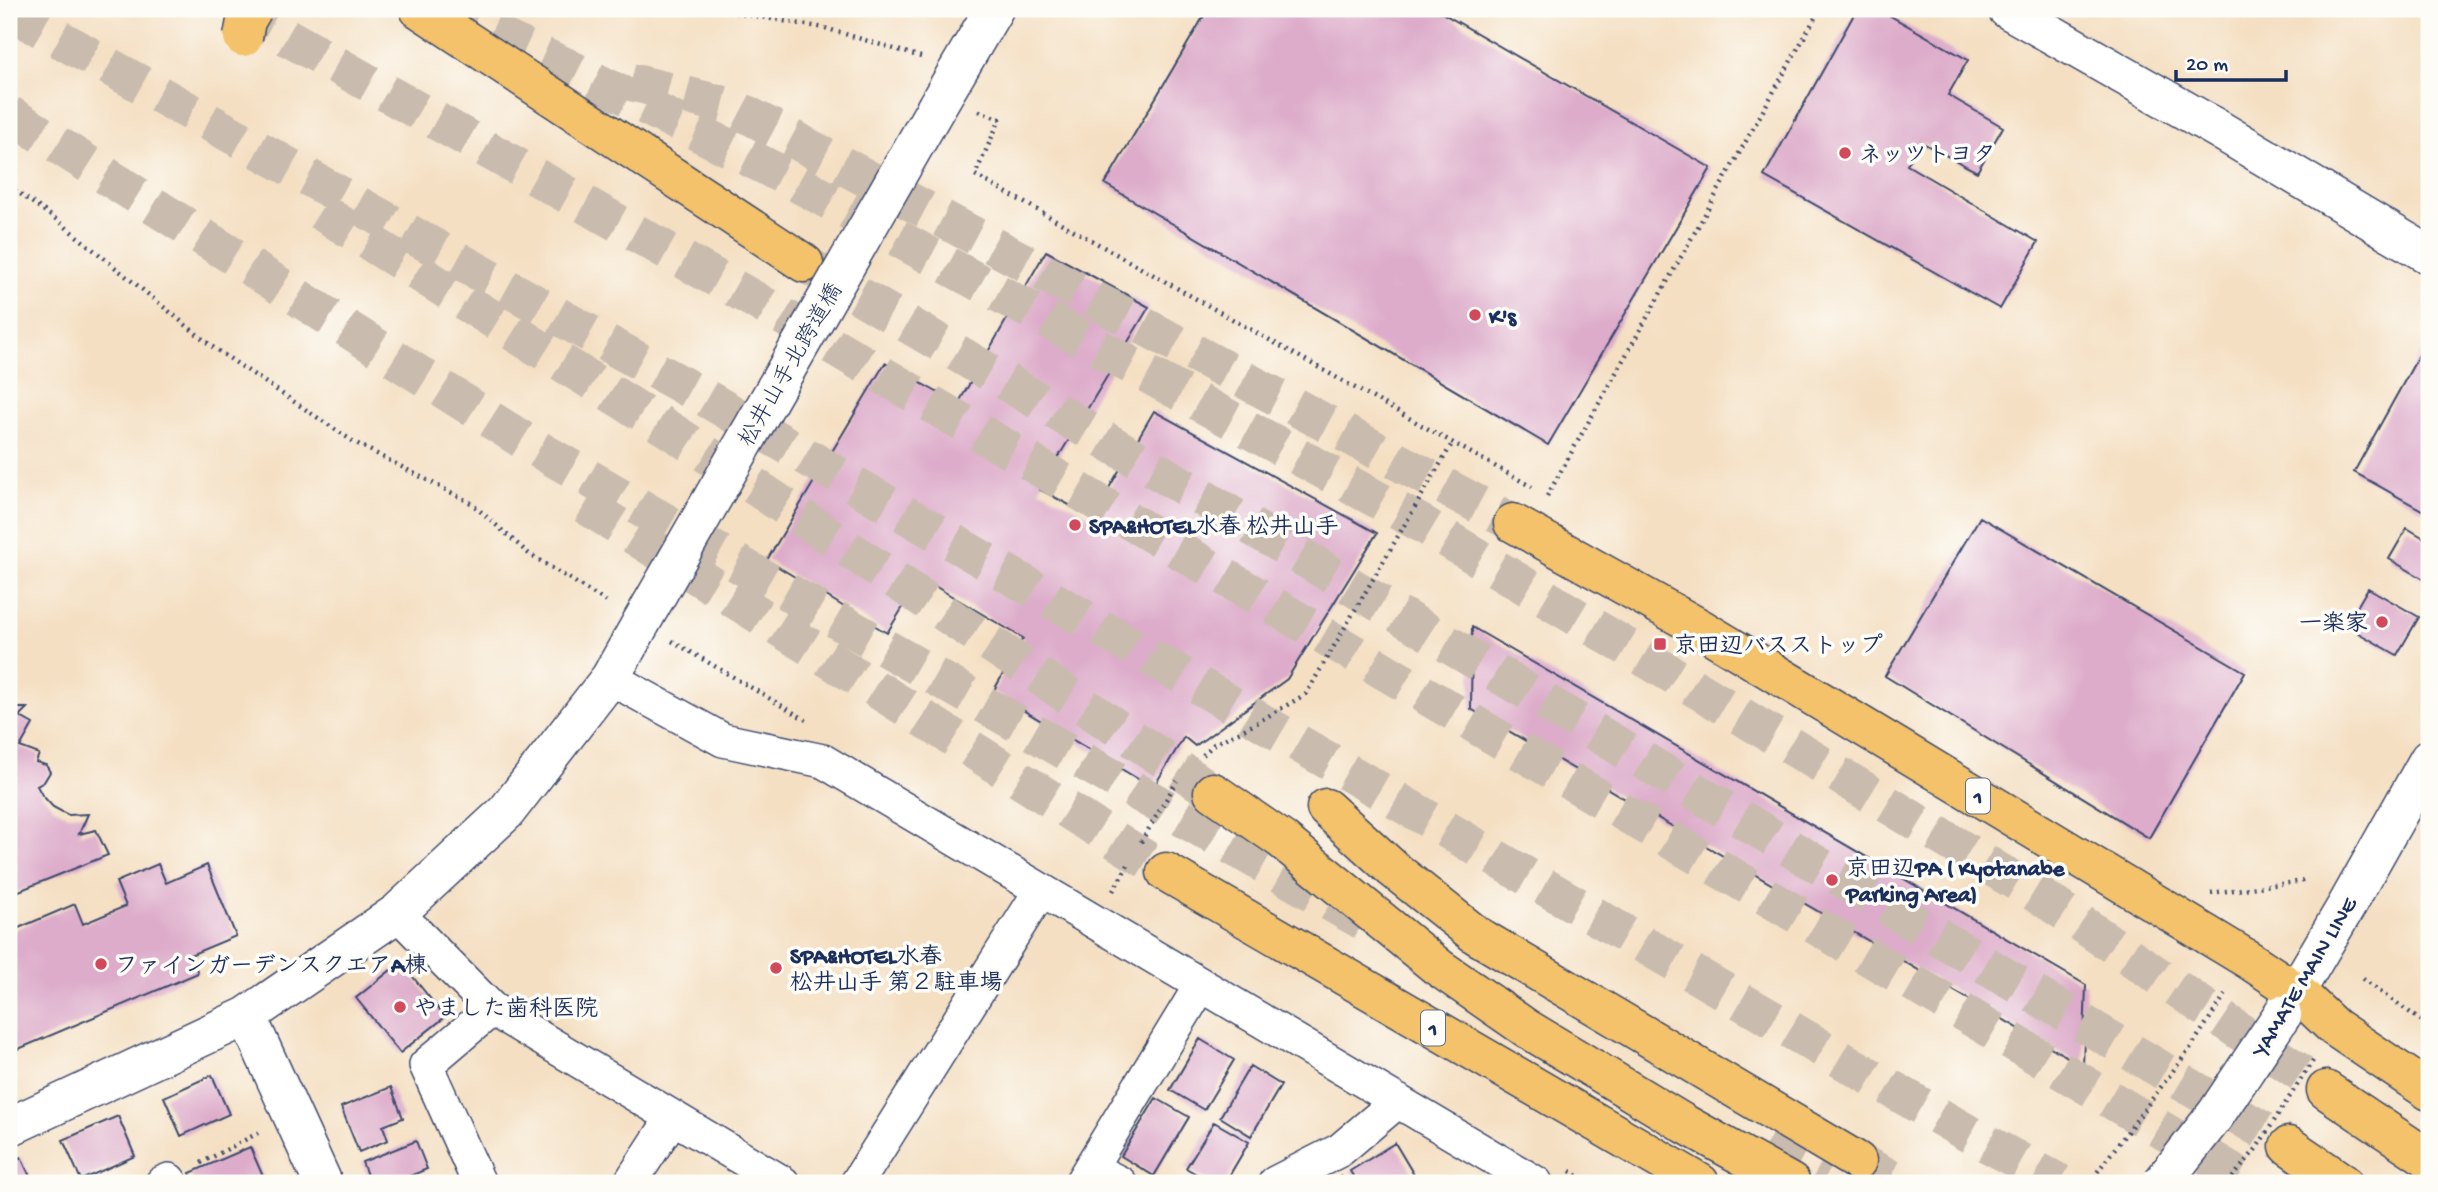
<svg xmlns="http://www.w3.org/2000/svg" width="2438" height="1192" viewBox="0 0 2438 1192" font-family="'Gochi Hand','Klee One',sans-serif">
<rect width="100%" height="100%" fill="#fdfcf7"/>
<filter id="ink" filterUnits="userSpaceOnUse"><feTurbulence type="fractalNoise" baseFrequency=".0143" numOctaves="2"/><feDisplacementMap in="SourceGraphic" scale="14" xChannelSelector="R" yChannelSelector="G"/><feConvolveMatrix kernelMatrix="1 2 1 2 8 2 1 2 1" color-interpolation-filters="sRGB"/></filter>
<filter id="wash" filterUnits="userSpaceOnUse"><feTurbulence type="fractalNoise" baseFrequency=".00686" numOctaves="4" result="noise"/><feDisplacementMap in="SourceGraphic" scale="28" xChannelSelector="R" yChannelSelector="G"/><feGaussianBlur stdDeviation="1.57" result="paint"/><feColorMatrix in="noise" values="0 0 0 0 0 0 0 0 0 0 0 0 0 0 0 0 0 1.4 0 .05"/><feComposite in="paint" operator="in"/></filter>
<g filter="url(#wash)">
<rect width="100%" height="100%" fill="#f4dfc2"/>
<g id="blocks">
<path fill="#ddacca" d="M1208,9H1435L1711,168L1548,445L1105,184Z
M1857,9H1878L1968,60L1948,95L2003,127L1977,172L1921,142L1907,165L2038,242L2000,309L1764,176Z
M1046,251L1149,307L1039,489L1092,517L1154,411L1377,533L1287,679L1195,746L1184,737L1153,788L993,692L1023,638L921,578L887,633L767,560L885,363L958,404Z
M2424,346L2429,349V514L2354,472Z
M1980,517L2245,672L2149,838L1885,676Z
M2407,528L2429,541V582L2389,559Z
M2368,588L2419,617L2397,655L2346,626Z
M1472,627L2086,985L2083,1066L1471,709Z
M9,708H27L19,716L33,724L20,747L39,754L36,762L46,765L50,772L44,782L37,786L42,795L53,807L68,815L88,814L79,834L96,830L108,855L9,895Z
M158,864L166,883L207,865L236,936L190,955L198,973L9,1053V932L75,904L83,924L126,906L116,882Z
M401,962L445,1017L400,1053L356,998Z
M1200,1039L1234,1060L1204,1110L1170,1090Z
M1250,1066L1281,1085L1251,1136L1220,1117Z
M212,1075L229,1114L181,1136L164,1097Z
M391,1087L403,1118L383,1126L388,1140L359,1152L341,1107Z
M1156,1098L1189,1117L1154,1176L1121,1156Z
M118,1116L135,1156L81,1180L63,1140Z
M1214,1122L1249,1142L1225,1183H1212L1186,1168Z
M416,1141L427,1169L400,1180L401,1183H370L362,1162Z
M1395,1143L1417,1180L1412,1183H1357L1350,1171Z
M250,1147L266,1183H194L190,1173Z
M21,1157L33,1183H9V1162Z
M1449,1174L1456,1183H1438Z
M1341,1176L1346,1183H1330Z"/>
</g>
</g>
<g filter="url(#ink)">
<use href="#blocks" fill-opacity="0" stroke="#3c496d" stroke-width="2"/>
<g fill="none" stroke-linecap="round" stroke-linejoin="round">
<path stroke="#c9bcae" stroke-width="38" stroke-dasharray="38 19" stroke-linecap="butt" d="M439,9L565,66L769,168L1424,525L2048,901L2326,1090
M631,82L733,107L1513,523
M9,114L529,444L1368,924
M585,505L1166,872
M1763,1150L1822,1183"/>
<path stroke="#c9bcae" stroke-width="38" stroke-dasharray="38 19" stroke-linecap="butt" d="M237,9L755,300L2252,1183
M9,11L702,396L1964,1131L2060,1183
M320,211L676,434L1213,792
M809,266L1215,505L2289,1146
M1857,1161L1900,1183"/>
<g stroke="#3c496d" stroke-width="36">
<path id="minor" d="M610,678L723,740L823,761L1536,1183
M397,913L492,1009L783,1183
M1090,1168L1120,1183
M162,1183L169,1180L171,1183
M479,1183L426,1065L492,1009
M630,1183L673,1117
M857,1183L1041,890
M1081,1183L1201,985
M1275,1183L1340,1150L1398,1101"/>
</g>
<g stroke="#3c496d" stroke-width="41">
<path id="tertiary" d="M2007,9L2218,129L2429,255
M937,106L994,9
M2282,1015L2347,905L2429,759
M247,1016L323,1183
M9,1127L247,1016L397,913L506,812L610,678L641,623"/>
</g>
<g stroke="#3c496d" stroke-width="41">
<path id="trunk" d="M1513,523L1700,628L2249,960L2297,992L2334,1027L2429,1091
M1166,872L1700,1183
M2326,1090L2429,1159"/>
</g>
<g stroke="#3c496d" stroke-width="41">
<path id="motorway" d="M419,9L804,263
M1213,792L1281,839L1438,967L1526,1028L1685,1124L1791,1183
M1326,808L1393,869L1476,935L1857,1161
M2289,1146L2343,1183"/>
</g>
<path stroke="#3c496d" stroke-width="4.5" stroke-dasharray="2 5" stroke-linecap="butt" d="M722,9L741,14L825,28L921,57
M979,111L1000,119L975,175L1532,487
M9,186L57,220L214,348L354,442L471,503L528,553L610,604
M1547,496L1820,9
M672,641L806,720
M1203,755L1214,744L1253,725L1306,694L1453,442
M1141,842L1177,781
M1113,891L1128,865
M2211,893L2304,881
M2363,979L2429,1026
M201,1163L258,1133
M1570,1171L1590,1183"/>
<use href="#minor" stroke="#fff" stroke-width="33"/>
<use href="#tertiary" stroke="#fff" stroke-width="38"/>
<use href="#trunk" stroke="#f3c26a" stroke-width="38"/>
<use href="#motorway" stroke="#f3c26a" stroke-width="38"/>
<g stroke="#3c496d" stroke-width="41" stroke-linecap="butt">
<path id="tertiary-bridge" d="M641,623L937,106
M2162,1183L2216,1114L2282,1015"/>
</g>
<g stroke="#3c496d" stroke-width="41" stroke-linecap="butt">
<path id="motorway-bridge" d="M243,37L246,21L253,9"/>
</g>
<path stroke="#3c496d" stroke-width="4.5" stroke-dasharray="2 5" stroke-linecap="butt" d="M2089,1183L2191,1047L2227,992
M2228,1183L2256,1149L2314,1059"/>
<use href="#tertiary-bridge" stroke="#fff" stroke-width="38"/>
<use href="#motorway-bridge" stroke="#f3c26a" stroke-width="38"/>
</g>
</g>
<g fill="#d1495b" stroke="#fdfcf7" stroke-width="2.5">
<circle cx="1845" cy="153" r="7"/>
<circle cx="1475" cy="315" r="7"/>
<circle cx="1075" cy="525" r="7"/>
<circle cx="2382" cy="622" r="7"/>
<rect x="1653" y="637" width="14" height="14" rx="3.5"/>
<circle cx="1832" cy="880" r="7"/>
<circle cx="101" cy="964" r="7"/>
<circle cx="776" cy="968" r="7"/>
<circle cx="400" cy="1007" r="7"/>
</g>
<g text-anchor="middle" stroke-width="7" stroke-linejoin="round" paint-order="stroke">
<g fill="#fdfcf7" stroke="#5f6c8c" stroke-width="2">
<rect x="1966" y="778.5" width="24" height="35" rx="5"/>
<rect x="1421" y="1010.5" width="24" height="35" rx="5"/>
</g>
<g font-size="21" font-weight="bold" fill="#1b2f5e">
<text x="1978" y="803">1</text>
<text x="1433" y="1035">1</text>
</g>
<g font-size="23" font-weight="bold" fill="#1b2f5e" stroke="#fdfcf7" text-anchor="start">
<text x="1859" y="161">ネッツトヨタ</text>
<text x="1489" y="323">K's</text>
<text x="1089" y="533">SPA&amp;HOTEL水春 松井山手</text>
<text x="2368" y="630" text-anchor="end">一楽家</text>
<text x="1674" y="652">京田辺バスストップ</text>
<text x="1846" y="875">京田辺PA ( Kyotanabe<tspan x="1846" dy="26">Parking Area)</tspan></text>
<text x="790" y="963">SPA&amp;HOTEL水春<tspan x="790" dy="26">松井山手 第２駐車場</tspan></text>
<text x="115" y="972">ファインガーデンスクエアA棟</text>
<text x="414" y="1015">やました歯科医院</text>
</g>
<g font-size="23" fill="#1b2f5e" stroke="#fdfcf7">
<text transform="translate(789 364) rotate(-60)" y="8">松井山手北跨道橋</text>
<text transform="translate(2303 976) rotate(-59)" y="8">YAMATE MAIN LINE</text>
</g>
</g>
<rect width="2438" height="1192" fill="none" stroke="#fdfcf7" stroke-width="35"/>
<path d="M2176 70v10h110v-10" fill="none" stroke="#1b2f5e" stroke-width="3.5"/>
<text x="2186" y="70" font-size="21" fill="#1b2f5e" stroke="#fdfcf7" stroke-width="5" paint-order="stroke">20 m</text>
</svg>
